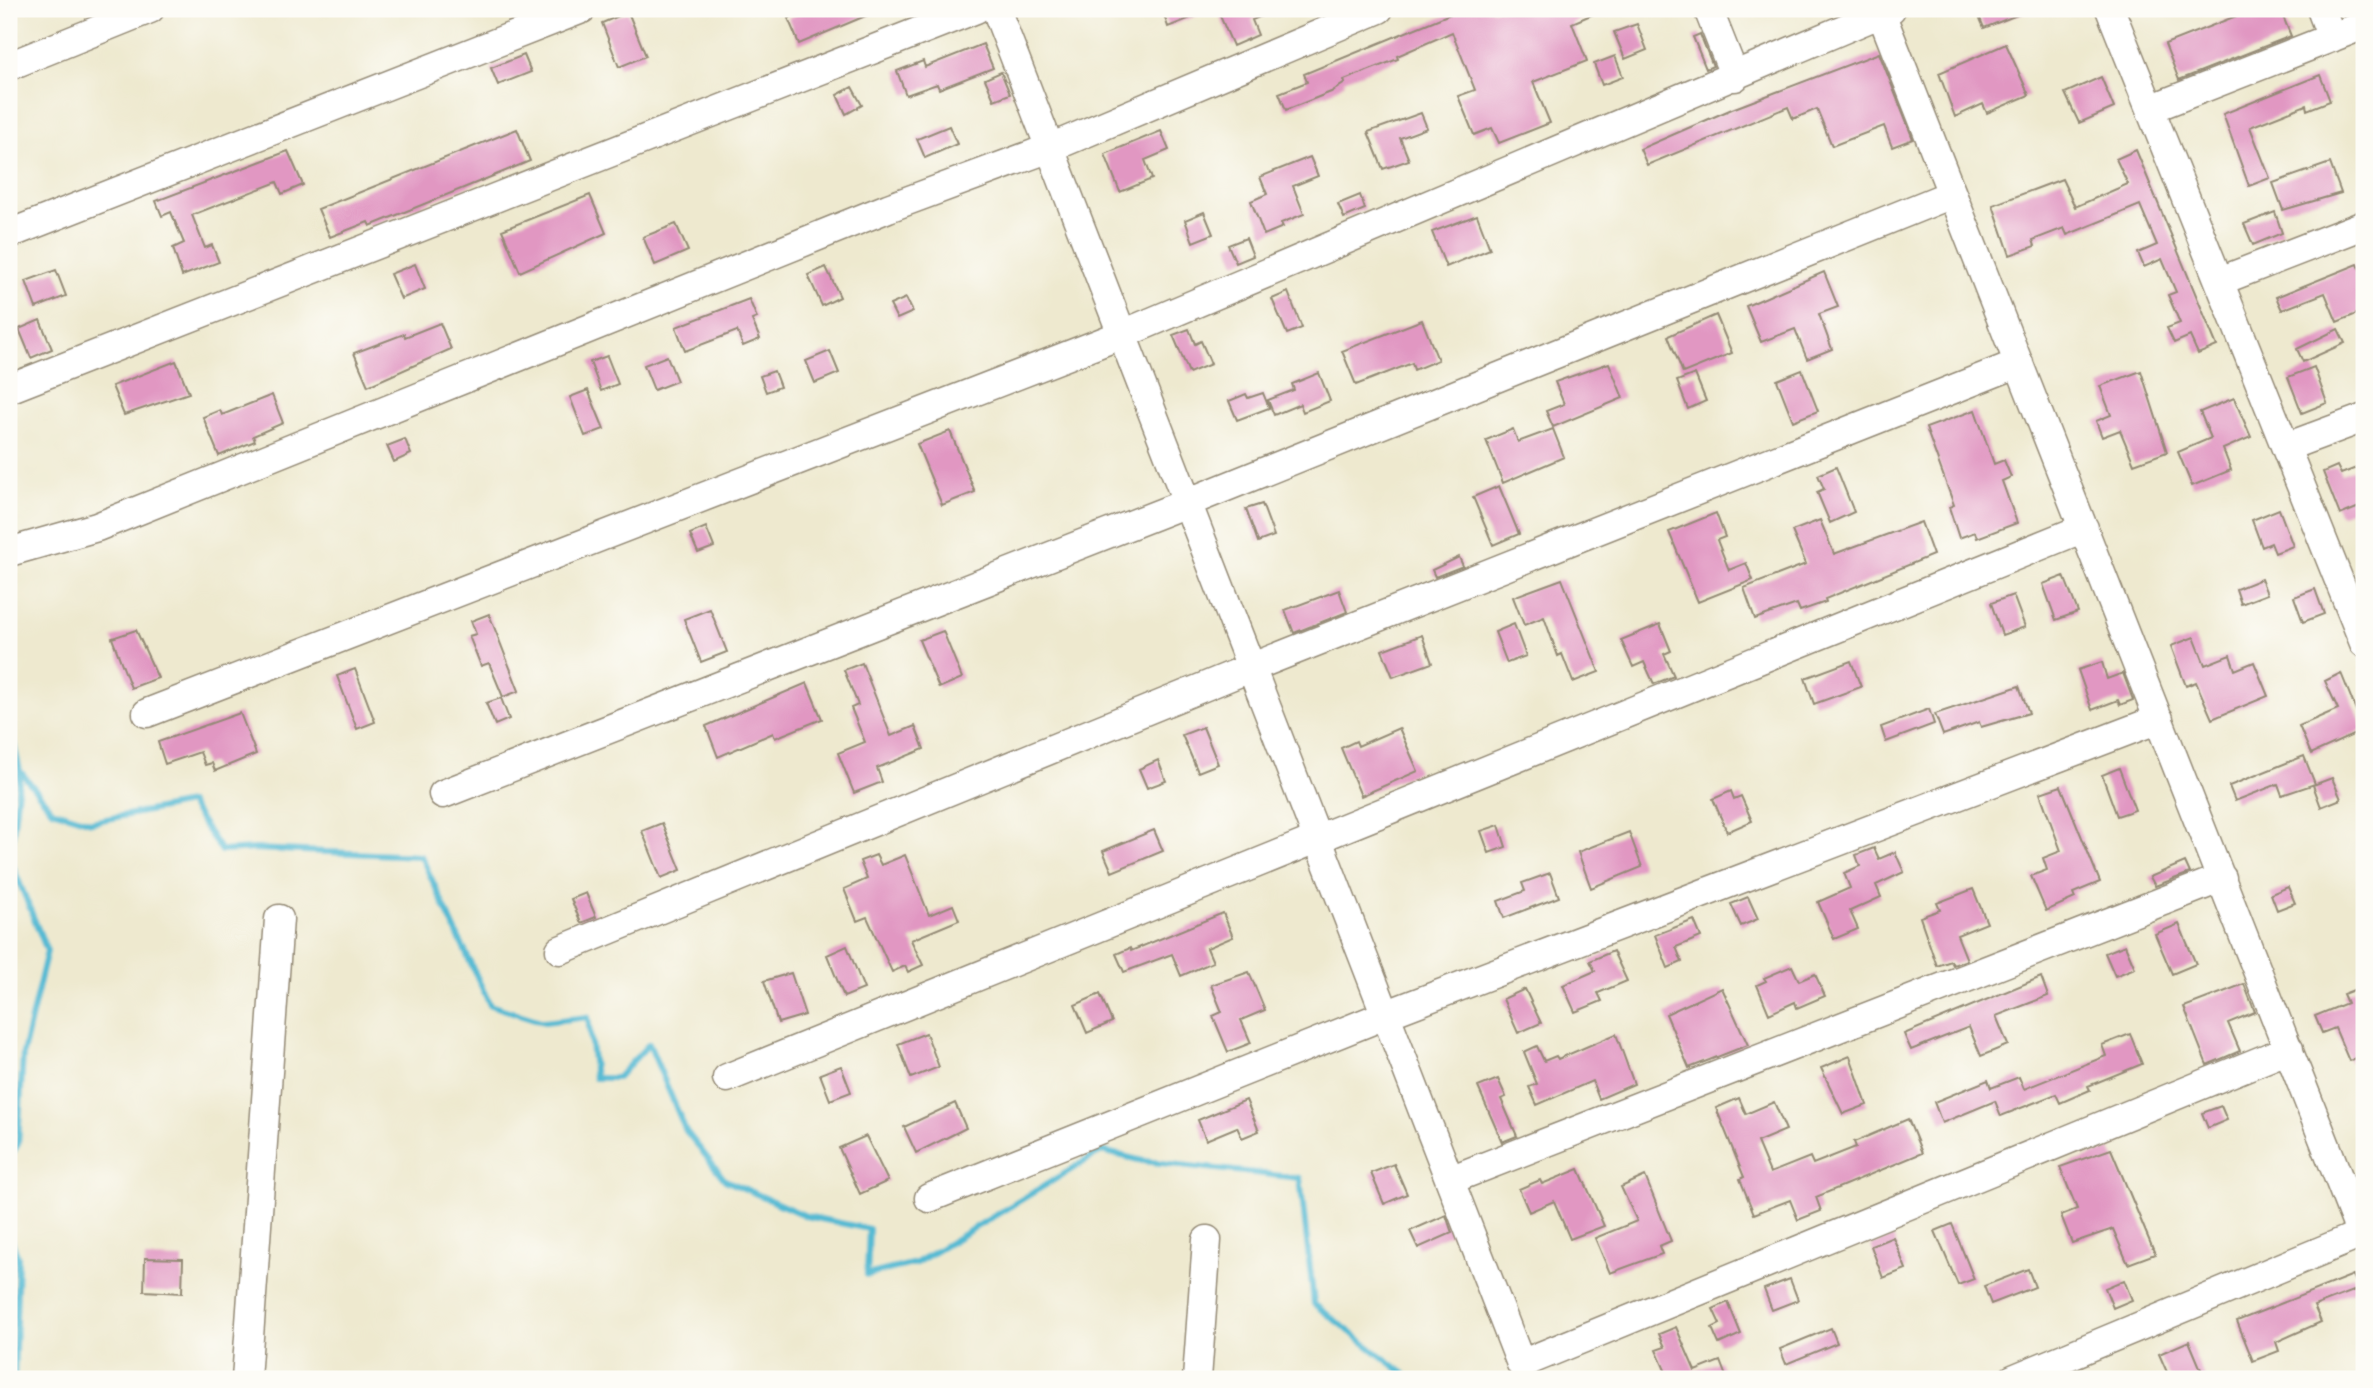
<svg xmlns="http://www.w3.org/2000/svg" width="2373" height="1388" viewBox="0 0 2373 1388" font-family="'IM FELL DW Pica',serif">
<rect width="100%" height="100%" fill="#fdfcf7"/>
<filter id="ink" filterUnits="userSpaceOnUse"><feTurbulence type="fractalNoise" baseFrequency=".0143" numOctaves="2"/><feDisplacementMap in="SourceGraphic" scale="14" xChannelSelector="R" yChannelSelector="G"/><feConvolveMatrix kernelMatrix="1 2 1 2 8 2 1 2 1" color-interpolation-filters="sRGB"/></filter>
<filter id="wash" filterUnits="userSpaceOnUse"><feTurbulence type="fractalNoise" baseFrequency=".00686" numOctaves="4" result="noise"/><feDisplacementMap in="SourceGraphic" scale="28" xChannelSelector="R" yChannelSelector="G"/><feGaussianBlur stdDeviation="1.57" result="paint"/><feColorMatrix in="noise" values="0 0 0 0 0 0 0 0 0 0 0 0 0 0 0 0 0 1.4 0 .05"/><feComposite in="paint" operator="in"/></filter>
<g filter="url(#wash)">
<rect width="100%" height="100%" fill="#eee9cf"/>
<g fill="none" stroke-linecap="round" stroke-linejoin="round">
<path stroke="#55bad3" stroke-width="6" d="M9,725L20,771L52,810L91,822L189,803L221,851L255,849L421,856L490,1005L544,1022L588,1017L595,1078H617L649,1044L686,1131L725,1180L806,1216L869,1229L867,1275L916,1263L1102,1151L1143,1161L1300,1178L1314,1304L1411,1379
M9,1159L18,1144L23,1053L47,951L10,859L20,771
M9,1234L18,1258L14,1379"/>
</g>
<g id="blocks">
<path fill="#e197c2" d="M810,9H882L799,44L788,18Z
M1173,9H1211V10L1168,27L1163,12Z
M1217,9H1278L1252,20L1258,35L1233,46Z
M1462,9H1605L1572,23L1587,61L1533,82L1550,123L1499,143L1492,128L1474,135L1458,96L1475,90L1452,32L1397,56L1398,59L1344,80L1345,83L1331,92L1286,110L1279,93L1307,82L1304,74Z
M1976,9H2030V10L1984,28Z
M2254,9H2280L2291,36L2179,80L2165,44Z
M628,12L646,56L619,67L602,23Z
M1637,24L1647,50L1625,59L1614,32Z
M1700,34L1713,66L1706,69L1693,37Z
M983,44L993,68L939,89L937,84L906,95L897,71L923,61L925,67Z
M2006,44L2029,95L1987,113L1983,104L1955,117L1939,73Z
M1879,53L1913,139L1892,147L1884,126L1832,146L1817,109L1793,119L1788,107L1647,165L1640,149L1732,109Z
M524,55L531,72L498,85L491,68Z
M1615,56L1623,77L1602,85L1594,64Z
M1001,72L1010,94L994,100L985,79Z
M2320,75L2330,101L2307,110L2306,105L2250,127L2270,178L2249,186L2223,114Z
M2101,77L2114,108L2079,123L2065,93Z
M852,87L862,105L846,114L837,95Z
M1421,113L1427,128L1400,138L1409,160L1383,169L1368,132Z
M949,126L957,144L925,158L917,139Z
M517,129L530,161L370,226L368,222L330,237L318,209Z
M1161,131L1169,150L1145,160L1152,179L1120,192L1105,154Z
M2136,150L2217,346L2198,354L2190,336L2174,343L2167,328L2180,323L2168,295L2176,292L2162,259L2144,267L2138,253L2157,245L2140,205L2067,235L2064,228L2033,240L2035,246L2010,255L1993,205L2062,179L2075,207L2128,184L2116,159Z
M288,151L303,185L282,194L277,182L192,215L205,248L212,245L219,262L182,276L173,248L184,243L171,212L162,216L156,201Z
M1310,157L1318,176L1293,186L1304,214L1281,223L1283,227L1264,235L1251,201L1267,194L1260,177Z
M2330,163L2341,193L2283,210L2273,183Z
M590,195L606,233L520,272L502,230Z
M1360,195L1365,209L1344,218L1338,204Z
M1204,212L1213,234L1193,242L1185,220Z
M2275,212L2282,233L2253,245L2244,224Z
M1477,215L1490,249L1446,267L1432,232Z
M676,224L688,251L655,265L643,237Z
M1246,238L1253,256L1236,263L1228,245Z
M415,264L425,289L401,299L390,274Z
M2358,264L2364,279V311L2337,322L2325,293L2282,310L2276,297Z
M826,267L840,297L822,306L808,275Z
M56,270L66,296L36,308L26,281Z
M1824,272L1838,307L1819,314L1832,349L1807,359L1795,329L1761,342L1746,306Z
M1288,292L1302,328L1287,334L1272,299Z
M906,298L913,312L897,319L890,305Z
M749,299L757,318L752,320L760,339L743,346L737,331L685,351L676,327Z
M1716,315L1732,353L1683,373L1668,336Z
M40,320L52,349L31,358L19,329Z
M1422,320L1438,360L1414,370L1412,363L1356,385L1342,351Z
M440,323L451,349L368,386L354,353L404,334L405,337Z
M1189,329L1195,344L1201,341L1211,364L1189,373L1173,335Z
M2338,329L2345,343L2303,362L2297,349Z
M830,351L839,373L815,383L806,361Z
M607,356L618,384L601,391L590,362Z
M667,356L677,381L654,390L644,365Z
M176,361L189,393L124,415L112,386Z
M1609,363L1623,398L1553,427L1546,411L1564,404L1555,382Z
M2314,367L2327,403L2302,413L2288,377Z
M1802,370L1818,411L1793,421L1777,380Z
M774,371L780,387L766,392L760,376Z
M2141,371L2167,452L2134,464L2120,430L2102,437L2096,421L2111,415L2100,386Z
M1319,373L1330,401L1303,412L1300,404L1274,415L1268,400L1294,390L1292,384Z
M1695,374L1706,401L1688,409L1677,381Z
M588,390L604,429L585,436L570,397Z
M1263,393L1269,408L1237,420L1229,401L1246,394L1248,398Z
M272,395L283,423L253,436L255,441L219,456L203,417L220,410L222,415Z
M2234,398L2251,437L2223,449L2231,470L2192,486L2178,452L2211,438L2200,412Z
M1975,410L1994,464L2004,460L2011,477L2002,481L2017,523L1977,538L1975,532L1959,538L1949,507L1954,505L1926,428Z
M1513,429L1518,442L1553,429L1564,457L1503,483L1486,440Z
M950,431L975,492L942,505L917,444Z
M405,439L411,454L394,462L387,446Z
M2364,465V505L2340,515L2323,472L2337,466L2341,474Z
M1836,467L1854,512L1830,523L1817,492L1824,489L1818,475Z
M1499,486L1519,534L1493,545L1473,497Z
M1262,504L1274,536L1258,542L1246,509Z
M2279,509L2293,546L2275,553L2271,543L2262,547L2252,520Z
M1716,513L1725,537L1717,540L1729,570L1746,563L1753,580L1698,602L1669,532Z
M1820,520L1834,554L1921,522L1933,555L1825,599L1826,602L1800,611L1797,604L1755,619L1744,588L1806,564L1792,531Z
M706,527L714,547L698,553L690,534Z
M1459,557L1463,566L1435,577L1432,570Z
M2064,576L2078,612L2056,620L2043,584Z
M1562,579L1599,672L1573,682L1562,654L1558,656L1544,617L1524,625L1513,597Z
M2261,579L2267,594L2241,604L2236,589Z
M2315,589L2324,614L2303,622L2294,597Z
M1339,590L1347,612L1294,633L1285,610Z
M2013,595L2025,627L2002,635L1991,603Z
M710,609L727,652L701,662L684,619Z
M489,614L519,691L503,697L489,663L481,666L469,636L476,634L471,621Z
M1514,624L1526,656L1507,663L1495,632Z
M1660,624L1671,651L1664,654L1674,676L1654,684L1644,662L1633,667L1621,640Z
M136,630L158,678L131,688L112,638Z
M943,631L962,678L939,688L919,640Z
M1422,635L1432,663L1393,677L1382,650Z
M2194,637L2205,665L2230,655L2235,670L2254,662L2268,696L2212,719L2196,682L2186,686L2171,646Z
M1851,661L1861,687L1814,704L1805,678Z
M2102,662L2107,679L2123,673L2133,700L2120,705L2118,700L2092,710L2078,670Z
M862,663L891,736L915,726L924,749L877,768L882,782L854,793L838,753L865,742L851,708L858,705L844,670Z
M355,669L375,722L357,729L337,676Z
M2341,673L2364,730L2311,754L2299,726L2338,709L2325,681Z
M807,683L822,719L775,738L773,733L718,757L706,726Z
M2019,686L2029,713L1981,727L1979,722L1943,735L1935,714Z
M501,698L509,719L495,725L486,703Z
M1929,709L1934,724L1886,742L1881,727Z
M240,713L256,754L215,771L212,763L205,765L200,752L165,764L158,742Z
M1203,727L1218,764L1198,772L1182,735Z
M1399,728L1418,771L1361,796L1341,748L1356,741L1358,746Z
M2304,756L2315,784L2282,795L2278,784L2235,801L2229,786Z
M1158,760L1166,781L1147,788L1139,769Z
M2119,768L2135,810L2117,816L2102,775Z
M2332,778L2341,799L2321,807L2313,785Z
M2061,786L2100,882L2073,893L2075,898L2046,911L2031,876L2047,870L2043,858L2061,851L2040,793Z
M1731,791L1734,799L1741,796L1752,821L1727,832L1713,799Z
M662,823L681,870L661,878L642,831Z
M1499,825L1506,847L1489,853L1481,831Z
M1154,830L1163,851L1112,872L1103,851Z
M1629,832L1642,867L1591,888L1578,852Z
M1874,848L1879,859L1895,852L1904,872L1876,885L1881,897L1850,911L1858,929L1834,939L1818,902L1850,888L1844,873L1860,866L1856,855Z
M876,855L881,865L905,855L929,915L953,905L959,920L911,940L923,965L908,972L905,966L892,972L867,917L857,921L844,889L867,879L860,861Z
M2185,862L2190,873L2155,886L2150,877Z
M1550,873L1559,897L1504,918L1498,901L1525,891L1522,883Z
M2288,887L2295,903L2277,910L2271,894Z
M1973,889L1987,923L1957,935L1967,960L1953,965L1951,961L1937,966L1920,917L1940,910L1937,903Z
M586,893L596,917L581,923L571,899Z
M1748,897L1758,919L1741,926L1731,904Z
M1223,913L1233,937L1207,948L1213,962L1181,976L1172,954L1124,972L1116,954L1130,948L1131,951Z
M1694,920L1701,937L1676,947L1682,962L1668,968L1655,935Z
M2179,924L2196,964L2172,974L2155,934Z
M2125,945L2135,968L2115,976L2105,953Z
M847,946L864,989L844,997L827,955Z
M1613,951L1627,981L1598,993L1602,1001L1575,1012L1563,985L1595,971L1590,961Z
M1792,966L1799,981L1815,974L1825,996L1797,1008L1795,1002L1769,1014L1757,985L1766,981L1764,978Z
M1249,972L1265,1010L1241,1020L1251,1043L1228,1052L1213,1016L1222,1012L1211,985Z
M791,973L805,1015L778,1023L764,981Z
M2041,977L2048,996L1996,1016L2008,1045L1981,1056L1969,1027L1911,1050L1904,1034Z
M2244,984L2255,1012L2228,1023L2240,1051L2207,1065L2184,1007Z
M2364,986V1055L2349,1061L2335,1028L2322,1033L2315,1016L2347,1003L2343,994Z
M1722,988L1748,1045L1689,1068L1666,1014Z
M1525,989L1541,1023L1518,1033L1503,999Z
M1100,994L1112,1022L1087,1033L1075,1005Z
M926,1033L939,1067L911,1078L898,1044Z
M1616,1034L1634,1084L1599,1099L1592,1081L1537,1105L1529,1087L1537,1084L1524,1052L1537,1046L1544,1061L1556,1056L1558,1059Z
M2130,1034L2142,1064L2088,1086L2090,1090L2060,1103L2056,1094L2001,1116L1995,1101L1942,1123L1934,1102L1988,1080L1991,1088L2019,1077L2024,1089L2106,1056L2102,1045Z
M1850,1056L1867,1105L1843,1114L1821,1068Z
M841,1066L851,1092L830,1100L820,1074Z
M1498,1079L1506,1097L1501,1099L1517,1136L1502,1142L1478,1087Z
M1739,1098L1746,1114L1774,1102L1786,1130L1757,1142L1770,1173L1810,1157L1813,1164L1856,1147L1854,1142L1908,1119L1922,1153L1816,1197L1821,1211L1798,1220L1790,1200L1754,1214L1740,1179L1744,1177L1716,1108Z
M1246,1100L1259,1131L1242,1138L1237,1127L1206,1140L1198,1120Z
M955,1103L966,1128L916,1153L904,1127Z
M2221,1106L2227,1120L2208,1128L2202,1113Z
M866,1136L888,1181L860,1194L839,1148Z
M2111,1149L2155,1254L2128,1264L2113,1229L2072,1243L2061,1215L2077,1209L2060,1167Z
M1394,1164L1407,1194L1384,1204L1371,1173Z
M1579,1169L1604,1226L1570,1239L1554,1201L1529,1212L1519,1189L1540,1180L1542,1184Z
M1645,1176L1671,1241L1659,1246L1662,1254L1610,1273L1595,1238L1637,1221L1621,1187Z
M1446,1215L1452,1233L1418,1248L1410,1231Z
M1952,1224L1974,1279L1958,1285L1935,1231Z
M1893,1237L1906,1269L1883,1278L1871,1246Z
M145,1258L183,1259L182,1293L144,1291Z
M2028,1269L2035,1287L1991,1304L1984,1286Z
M2353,1275L2359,1289L2314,1306L2321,1322L2276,1342L2279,1351L2253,1361L2237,1321Z
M1790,1279L1798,1300L1772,1310L1764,1289Z
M2124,1280L2132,1300L2113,1308L2105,1288Z
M1728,1302L1741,1334L1719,1344L1712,1328L1720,1324L1713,1309Z
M1676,1327L1695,1371L1720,1361L1727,1379H1669L1656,1350L1665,1347L1659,1334Z
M1831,1328L1837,1343L1786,1364L1780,1349Z
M2189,1341L2205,1379H2170L2159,1354Z"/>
</g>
</g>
<g filter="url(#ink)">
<use href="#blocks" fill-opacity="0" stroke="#948a76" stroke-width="2"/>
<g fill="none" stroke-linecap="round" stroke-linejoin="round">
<g stroke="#948a76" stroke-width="31">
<path id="minor" d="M996,9L1521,1364L2289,1049
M1708,9L1735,77
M2110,9L2364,643
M2321,9L2332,38
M1881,13L2361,1235
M9,66L150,9
M2150,109L2364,25
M9,234L582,9
M2220,281L2364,225
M11,388L976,9
M2286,447L2364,418
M9,552L97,527L888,208L1050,148L1379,9
M147,713L1123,334L1891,9
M443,794L1189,502L1952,194
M560,950L1250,668L2019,363
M727,1078L2084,528
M1450,1180L2222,878
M929,1198L1385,1015L2159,719
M246,1379L279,919
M1197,1379L1207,1240
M2013,1379L2364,1233"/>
</g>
<use href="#minor" stroke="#fff" stroke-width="28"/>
</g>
</g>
<rect width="2373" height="1388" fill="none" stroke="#fdfcf7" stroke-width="35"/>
</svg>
